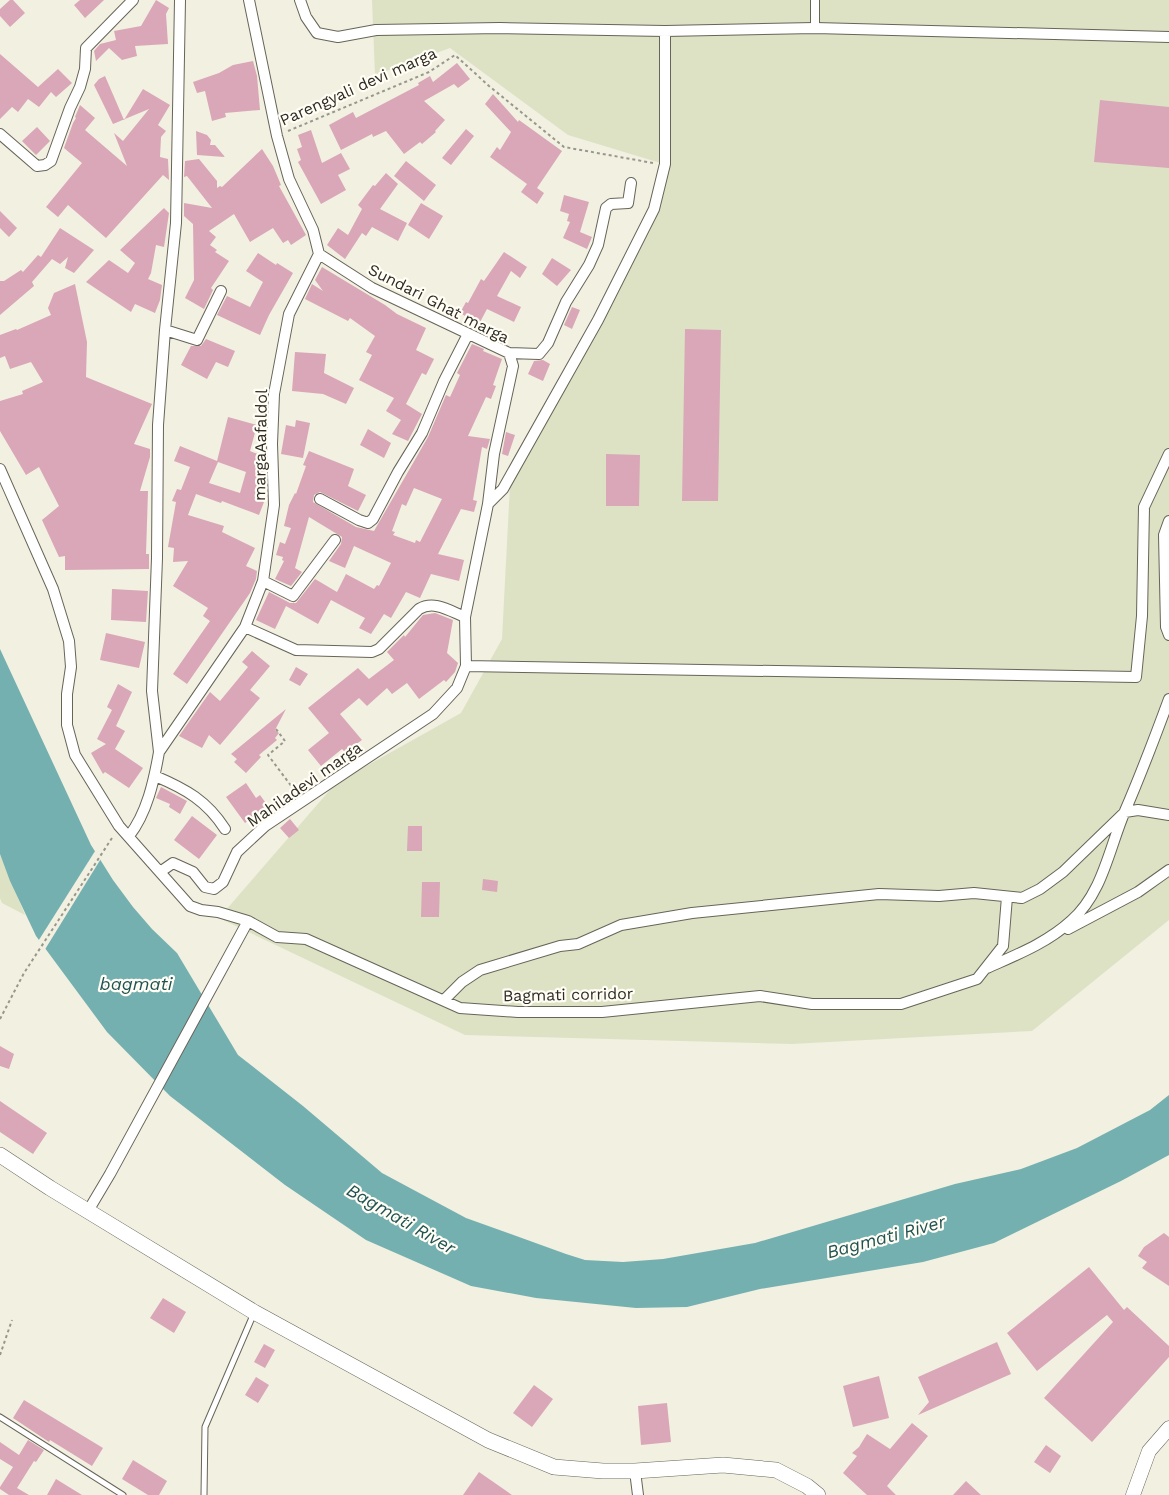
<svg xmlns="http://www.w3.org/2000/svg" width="1169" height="1495" viewBox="0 0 1169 1495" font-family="'Work Sans',sans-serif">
<rect width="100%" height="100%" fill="#f2f0e1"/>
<path fill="#dde2c4" d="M372,0H1169V920L1032,1031L792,1044L465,1035L219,918L336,783L461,713L502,639L510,485L650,231L667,165L568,135L450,48L375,75Z
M0,854L25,915L2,903L0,898Z"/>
<path fill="#75b0b1" d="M0,649L91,845L113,880L133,907L152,929L177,953L238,1055L303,1106L382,1173L466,1218L566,1254L585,1260L623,1262L663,1259L755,1243L955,1184L1021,1169L1077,1148L1150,1110L1169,1095V1155L1121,1181L994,1243L923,1262L760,1289L687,1307L636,1308L536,1298L471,1286L366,1240L285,1185L170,1096L107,1032L36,936L10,881L0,854Z"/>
<path fill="#f2f0e1" d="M97,848L102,857L44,951L37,943Z"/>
<path fill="#d9a7b7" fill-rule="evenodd" d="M10,0H13L25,13L10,27L0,16V9Z
M80,0H104L85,18L74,5Z
M156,0L169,8L166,14L168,44L135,46L137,56L122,60L109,48L96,61L94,51L100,44L116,40L114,31L141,26Z
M0,54L38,87L58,69L72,83L56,97L51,92L39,107L28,99L18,112L12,107L0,119Z
M253,61L257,76L260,110L225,113L226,117L212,121L205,91L197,93L193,82L219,73L233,65Z
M457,63L470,79L458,88L454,84L424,101L445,120L435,131L436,132L422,144L420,142L404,154L386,131L373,137L372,134L341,150L329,125L353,112L356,118L419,85L418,83L430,76L433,82Z
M105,76L124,120L143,89L170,105L158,125L166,131L161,137L160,157L168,159L169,180L163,175L106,238L68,205L58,217L46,207L82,163L64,148L73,123L76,118L75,117L80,105L95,118L85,130L127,166L114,133L123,141L149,109L113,124L94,85L99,79Z
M493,94L518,122L519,120L562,151L537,188L544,193L537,204L521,192L527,184L490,157L497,147L500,150L511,132L485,104Z
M1100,100L1169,107V168L1094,162Z
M37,127L50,141L36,155L22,141Z
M466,129L474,136L451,165L442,158Z
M311,130L322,163L341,153L350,169L338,175L346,190L321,204L298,162L301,160L297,149L302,147L298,135Z
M196,131L207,135L211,140L210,145H215L225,157L197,155Z
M262,149L273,166L281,185L279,186L306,235L291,245L288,240L283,243L273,228L250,242L234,214L209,231L216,237L210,245L217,250L215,252L229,261L211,288L213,290L204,309L185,298L194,280L193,224L184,216V203L212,208L187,176L184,177L185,161L199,159L217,181V188L220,186L222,187Z
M406,161L436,185L424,201L394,176Z
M386,173L398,184L380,209L407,223L398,241L372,227L366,236L362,233L345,259L327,245L338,228L348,235L362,209L358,205L373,185L375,186Z
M564,195L589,202L580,232L592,237L587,249L563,238L570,222L567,221L569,214L560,211Z
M421,203L443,216L429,239L408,225Z
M164,208L169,213L164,247L156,245L151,273L148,279L162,285L160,300L155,313L135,304L131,312L86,282L109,260L128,273L135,263L120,250Z
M0,211L17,228L9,237L0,228Z
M60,228L94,250L74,273L65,268L68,257L60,264L52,259L32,282L34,286L0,315V281H4L21,270L23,272L38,255L41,257Z
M504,252L527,267L520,278L511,271L497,296L521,307L514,322L487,309L479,324L460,313L466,302L468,303L481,279L484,281Z
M258,253L276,265L277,263L293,273L269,315L260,335L217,315L227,296L250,307L263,282L246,271Z
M552,258L571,270L557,286L542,274Z
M322,267L385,305L397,314L426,328L416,350L434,359L426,375L422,373L406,404L422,414L408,441L392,434L401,420L386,411L394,398L359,380L372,355L366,352L375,336L350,318L348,321L305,299L312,284L323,291L315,280Z
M75,284L87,342L86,377L152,404L134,444L150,449V457L140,491H148L146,554H149V569L65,570V556L59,557L42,520L59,506L39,467L26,475L0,431V401L23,394L22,391L43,382L31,362L10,369L5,356L0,358V335L16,329L17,330L51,315L48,308L54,293Z
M572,307L580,310L572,329L564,325Z
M685,329L721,330L718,501H682Z
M206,339L235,351L228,367L216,362L207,379L181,365L191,346H201Z
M472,344L484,349L483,351L502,359L493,385L496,386L491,399L486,397L468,436L490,439L487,449L482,447L473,500L477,501L474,512L461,509L438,554L464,560L459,581L431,574L420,598L406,592L391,618L384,614L371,634L359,628L365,618L331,600L318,624L286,606L275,629L256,620L269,592L290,603H296L315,579L337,592L346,574L374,589L377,585L379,586L391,563L354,546L345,568L329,561L341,544L342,537L309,517L295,568L302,572L291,586L275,579L284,561L282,560L283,557L276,555L280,542L285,544L291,528L284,526L289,505L295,493L296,494L306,466L303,465L309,451L354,469L348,486L366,495L358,511L320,492L314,495L313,502L356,527L374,531L428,437L446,395L450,397L460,375L457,373ZM414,488L442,499L420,542L416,540L415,543L393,535L395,532L392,531L402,504L406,506Z
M295,352L326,354L324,373L354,388L346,404L323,394L292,391Z
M543,360L550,364L543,381L528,374L534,361Z
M228,417L257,425L250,451L265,457V470L262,480L266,481V487L262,501L264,502L259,515L222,501L221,503L196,494L188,515L224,526L222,532L255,548L246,566L257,571L256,579L250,593L187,684L173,674L210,621L203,616L208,608L173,586L188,561L173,562L174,548L168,547L176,502L172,501L177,489L181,490L190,467L174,461L180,446L217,461ZM218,462L246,472L240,493L209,483Z
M296,420L310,423L303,458L281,454L286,425L295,427Z
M368,429L391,443L384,458L360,445Z
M506,432L515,435L508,456L502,454Z
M606,454L640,455L639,506H606Z
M112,589L148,591L146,622L111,620Z
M435,613L453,620L447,653L458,663L455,672L446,682L444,680L419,699L407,683L392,694L387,688L367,706L359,698L340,714L362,740L345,752L342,749L321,766L308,750L329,733L308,708L358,668L369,679L394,660L387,652L404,635L405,637L423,615Z
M106,633L145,642L139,668L100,660Z
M252,651L270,666L250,690L260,698L220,745L209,735L202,748L179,736L210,692L220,701L248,667L242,662Z
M296,667L308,674L300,686L289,680Z
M118,684L132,692L116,726L125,731L115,749L143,768L129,788L105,772L103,774L91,753L106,744L97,739L112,710L107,707Z
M286,709L275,730L279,733L275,738L277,740L259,755L261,757L246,773L234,762L237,759L231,754Z
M246,783L256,798L260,795L268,806L245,823L226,797Z
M161,787L187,801L180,814L169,807L170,804L156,798Z
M192,816L217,835L199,859L174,840Z
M290,819L299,830L289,838L280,828Z
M408,826H422V851H407Z
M483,879L498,881L497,892L482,890Z
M422,882H440L439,917H421Z
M0,1046L14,1054L9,1069L0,1066Z
M0,1101L47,1133L33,1154L0,1132Z
M1164,1233L1169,1237V1286L1142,1268L1147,1262L1138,1256L1144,1247Z
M1089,1267L1124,1310L1127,1307L1169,1346V1357L1092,1442L1044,1398L1113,1322L1107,1315L1037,1371L1007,1333Z
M163,1298L186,1312L174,1333L150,1318Z
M997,1342L1011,1374L918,1415L929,1402L918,1377Z
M264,1344L275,1350L265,1368L254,1362Z
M879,1376L889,1418L853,1427L843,1386Z
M256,1377L269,1385L258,1403L245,1395Z
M534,1385L553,1399L532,1427L513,1413Z
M24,1400L103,1448L92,1466L50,1440L49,1442L13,1418Z
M667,1403L671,1442L641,1445L638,1406Z
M912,1423L928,1436L887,1486L896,1495H867L843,1473L857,1456L852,1453L859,1447L867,1434L890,1449Z
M28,1440L44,1450L36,1462L34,1461L17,1488L29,1495H9L0,1489V1487L13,1467L0,1459V1442L19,1455Z
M1046,1445L1061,1456L1050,1473L1034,1462Z
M133,1460L167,1481L159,1495H148L122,1479Z
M479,1472L512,1495H463Z
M56,1479L82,1495H47Z
M966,1481L981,1495H953Z"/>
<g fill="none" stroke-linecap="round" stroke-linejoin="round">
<g stroke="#676458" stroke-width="7">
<path id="service" d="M0,1417L123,1495
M204,1495L205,1427L254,1313"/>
</g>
<g stroke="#676458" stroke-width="10">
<path id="pedestrian" d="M815,28V0"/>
</g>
<g stroke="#676458" stroke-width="12">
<path id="minor" d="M300,0L306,17L317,33L338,37L376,30L500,28L665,31L815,28L1169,37
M0,134L37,166L45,165L51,161L70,108L80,87L85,69L86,48L133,0
M319,254L372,288L509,353L513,366L494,454L488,504
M165,330L197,340L221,291
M509,353L539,354L548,343L566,302L589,265L598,245L606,208L611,204L628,203L631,183
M0,469L53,589L69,641L71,667L67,694V725L75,755L119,826L190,906L201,910L218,912L248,921L277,937L306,939L460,1008L518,1012H602L760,996L812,1004H901L977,979L1003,946L1007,897
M320,499L359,520L368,523L373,519L398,472L422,433L444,381L468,334
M1169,521L1164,535L1166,627L1169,635
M263,581L293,596L335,540
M245,627L296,650L372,652L379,649L419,609C434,600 450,611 465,617
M466,666L1136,677L1142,616L1144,507L1169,454
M159,752L152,691L157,558L158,425L165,330L176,223L180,0
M155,776C186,789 207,801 225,829
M129,836C147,813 154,781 159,752L245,627L263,581L274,505L272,444L274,394L289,314L319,254L313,230L289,179L277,136L249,0
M160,872L173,863L193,872L205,887L214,889L223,882L237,852L265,826L433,714L457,688L466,666L465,617L486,514L488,504L503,489L598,320L654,209L665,164V31
M1068,929L1138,892L1169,870
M987,968C1016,955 1047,943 1071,921C1103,893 1109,848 1125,811C1141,774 1155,737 1169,699
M444,1000L462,982L480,970L560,946L578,944L621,925L692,913L879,894L939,896L974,893L1022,898L1040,889L1063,872L1125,812L1138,810L1169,815
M88,1211L110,1174L248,921
M635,1471L638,1495"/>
</g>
<g stroke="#676458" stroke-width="15">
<path id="tertiary" d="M1133,1495L1149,1451L1169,1428"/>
</g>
<g stroke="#676458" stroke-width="16">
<path id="secondary" d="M0,1155L50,1188L254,1312L488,1440L554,1467L603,1471H635L723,1465L776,1470L807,1486L818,1495"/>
</g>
<path stroke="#98978c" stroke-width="2" stroke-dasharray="3 3" stroke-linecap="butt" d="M288,131L429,72L455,55L489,86L564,147L653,163
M276,729L285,741L268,755L295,791
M0,1019L24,973L112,838
M0,1355L12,1320"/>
<use href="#service" stroke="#fff" stroke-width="5"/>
<use href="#pedestrian" stroke="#fff" stroke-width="8"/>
<use href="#minor" stroke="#fff" stroke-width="10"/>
<use href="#tertiary" stroke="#fff" stroke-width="14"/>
<use href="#secondary" stroke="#fff" stroke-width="15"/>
</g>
<g text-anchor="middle" stroke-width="4.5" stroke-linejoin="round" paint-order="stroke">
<g font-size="16" fill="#2c2b25" stroke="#fffdf4">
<text transform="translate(358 86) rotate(-24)" y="6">Parengyali devi marga</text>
<text transform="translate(439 303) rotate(27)" y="6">Sundari Ghat marga</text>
<text transform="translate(260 445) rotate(-89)" y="6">margaAafaldol</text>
<text transform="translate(304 784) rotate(-35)" y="6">Mahiladevi marga</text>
<text transform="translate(568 994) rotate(-1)" y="6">Bagmati corridor</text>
</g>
<g font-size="18" font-style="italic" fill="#1e5253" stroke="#fffdf4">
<text x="136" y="990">bagmati</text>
<text transform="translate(401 1219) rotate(30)" y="6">Bagmati River</text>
<text transform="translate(886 1237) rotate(-15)" y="6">Bagmati River</text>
</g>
</g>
</svg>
